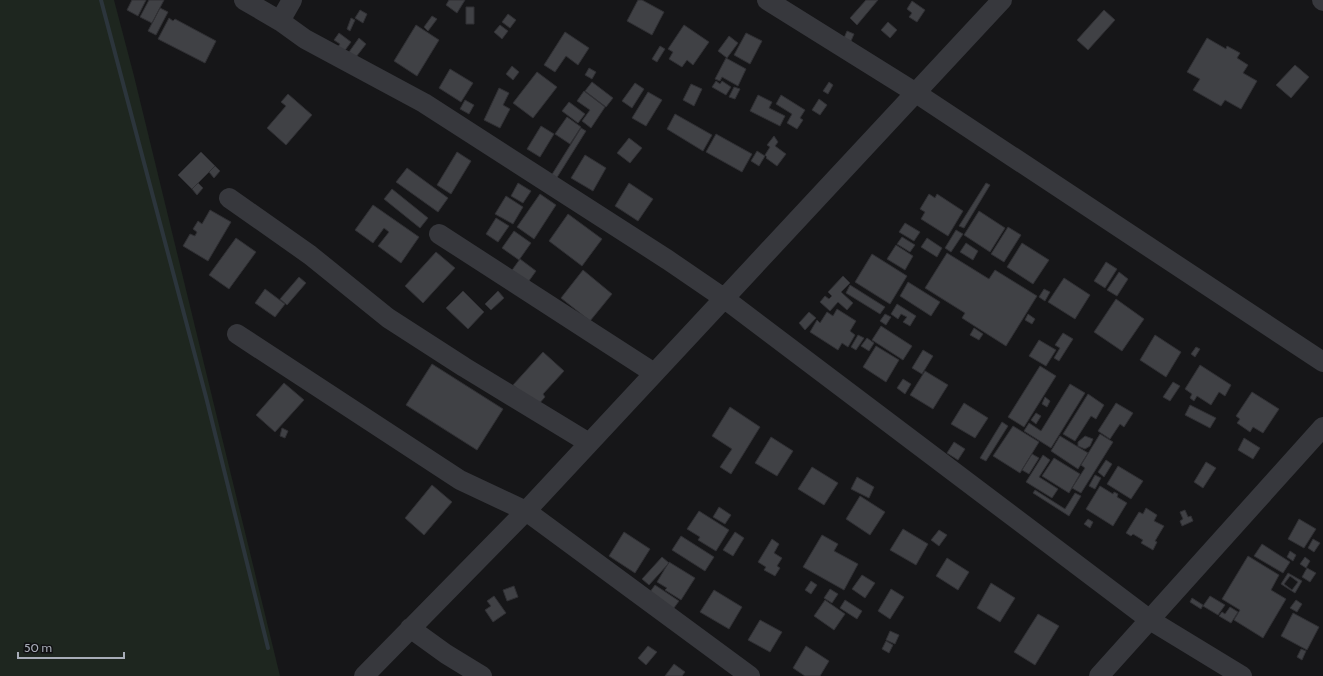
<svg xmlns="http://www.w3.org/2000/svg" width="1323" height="676" viewBox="0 0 1323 676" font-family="Cabin,sans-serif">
<rect width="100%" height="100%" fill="#161618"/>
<path fill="#1e261f" d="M0,0H114L134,76L280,676H0Z"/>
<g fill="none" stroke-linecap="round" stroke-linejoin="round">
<path stroke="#2c353c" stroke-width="4" d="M101,0L206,397L268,648"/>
</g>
<path fill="#404145" stroke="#303034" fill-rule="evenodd" d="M132,0H146L138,16L127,10Z
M149,0H164L152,23L140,17Z
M449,0H465L457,13L446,5Z
M638,0H642L664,12L652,35L627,21Z
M866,0H878L857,25L850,18Z
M912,1L925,10L917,22L909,17L912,13L907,9Z
M466,7H474V24H466Z
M160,8L168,12L156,35L148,31Z
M360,10L367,14L363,23L355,18Z
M1104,10L1115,20L1088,50L1077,40Z
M508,14L516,20L510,28L502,22Z
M432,16L437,19L428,31L424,27Z
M169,18L173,21L175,19L216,41L205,63L158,39Z
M351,18L355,20L350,31L347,29Z
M888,22L897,30L890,38L881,30Z
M416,25L439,40L417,76L394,61Z
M500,25L508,31L502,39L494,32Z
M684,25L709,42L693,65L687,60L682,67L669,59L673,52L668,49Z
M847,31L854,34L851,41L844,38Z
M565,32L589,48L578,65L566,56L555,72L544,65Z
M339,33L351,42L343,53L337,48L340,44L334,40Z
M746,33L762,41L750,64L734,55Z
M729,36L738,43L727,58L718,51Z
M359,38L366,44L356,57L349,52Z
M1207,38L1226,49L1227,46L1240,53L1237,58L1248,65L1243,73L1257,81L1241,109L1225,100L1221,106L1193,90L1200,79L1187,72Z
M660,46L665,49L657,62L652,59Z
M726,58L746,69L738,86L722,77L720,81L715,79Z
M1295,65L1309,77L1291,98L1276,85Z
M512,66L519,72L513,80L506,74Z
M589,68L596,72L592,79L585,75Z
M450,69L473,83L461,102L439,88Z
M537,72L557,87L533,118L513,103Z
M716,81L720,84L722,81L731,87L726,95L712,87Z
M592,82L613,98L606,107L585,91Z
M829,82L833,85L828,94L823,91Z
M635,83L644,89L632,108L622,101Z
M691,84L702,89L694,106L683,100Z
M734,87L740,89L735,99L729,97Z
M499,88L509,93L503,105L510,109L500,128L484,120Z
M584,91L605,107L591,128L582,121L590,110L577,101Z
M648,92L662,100L646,126L632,118Z
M288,94L312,115L286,145L267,128L286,106L281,102Z
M758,95L772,102L769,108L785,116L780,126L750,111Z
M781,95L805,110L800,118L803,120L797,129L787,123L792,114L776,104Z
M819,99L827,105L820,115L812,110Z
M465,100L474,105L469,114L460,109Z
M569,102L585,114L578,123L562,111Z
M675,114L712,135L703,151L667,129Z
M567,117L581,127L570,144L555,134Z
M541,126L554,134L540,157L527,149Z
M581,128L586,131L556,179L551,176Z
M716,134L752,154L742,172L706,152Z
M774,136L778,142L775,146L786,154L777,166L766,158L767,157L765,155L770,147L767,145Z
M629,138L642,148L630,163L617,153Z
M757,151L765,156L759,166L751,161Z
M201,152L215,166L192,189L178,175Z
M457,152L471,161L451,194L437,185Z
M585,155L606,168L593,191L571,178Z
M215,166L220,171L214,178L209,172Z
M407,168L448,198L438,212L396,182Z
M198,183L203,188L197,195L192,189Z
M518,183L531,191L523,203L511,196Z
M629,183L653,199L638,221L615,206Z
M986,183L990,185L964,228L959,226Z
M392,189L428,218L420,228L384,199Z
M540,194L556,205L534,239L517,227Z
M929,194L935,198L937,194L963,211L948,236L921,219L925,212L920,209Z
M506,196L523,207L513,224L495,214Z
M373,205L419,237L401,263L378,246L389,232L384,228L373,243L355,230Z
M210,210L231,222L208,261L183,246L190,234L195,236L197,232L193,229L198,221L202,224Z
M979,211L1005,228L990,252L964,235Z
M568,214L602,239L582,266L549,241Z
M496,218L509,226L498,242L486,234Z
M905,223L920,232L914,241L899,232Z
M1008,227L1021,235L1004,262L991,254Z
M956,230L963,234L951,252L945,248Z
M514,231L531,243L519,260L502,248Z
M902,237L915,245L910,252L897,244Z
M236,238L256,252L229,289L209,275Z
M927,238L942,248L937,257L921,247Z
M966,243L978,251L973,260L960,252Z
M1022,243L1049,260L1033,284L1007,267Z
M896,245L913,256L905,270L887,259Z
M436,252L455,268L423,303L405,286Z
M947,253L989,279L995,270L1037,296L1006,346L962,318L965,313L925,288Z
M872,254L907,276L890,304L855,282Z
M520,259L536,271L526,285L510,273Z
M1106,262L1117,269L1105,288L1094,281Z
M583,270L612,294L590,321L561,298Z
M1119,272L1128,279L1117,296L1107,290Z
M843,276L850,283L841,292L853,303L847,310L838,302L830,311L820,302L825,296L829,299L832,296L828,292Z
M299,277L306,283L287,305L280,299Z
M1064,278L1090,295L1075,319L1048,302Z
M908,282L940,302L931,316L900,296Z
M850,285L885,307L880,314L846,293Z
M265,289L285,304L275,317L255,303Z
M1044,289L1050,292L1045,301L1039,297Z
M463,291L484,312L468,329L446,308Z
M498,291L504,298L491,310L485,304Z
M1116,299L1144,319L1122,351L1094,332Z
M897,304L916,316L910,326L903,322L907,317L901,314L898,319L891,314Z
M837,309L856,321L850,331L855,335L848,347L842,343L838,350L810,332L817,320L820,323L827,312L833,316Z
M809,312L816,318L805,330L799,323Z
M885,314L891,317L886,325L880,321Z
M1028,314L1035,319L1032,324L1025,320Z
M881,326L912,346L903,360L872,340Z
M974,328L983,334L979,340L970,335Z
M1063,333L1073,339L1059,361L1054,358L1060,348L1055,345Z
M858,335L864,338L856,350L851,347Z
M1155,335L1181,352L1166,377L1140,360Z
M867,338L874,343L869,351L861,346Z
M1039,340L1056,350L1046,366L1029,356Z
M876,346L899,360L886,382L863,367Z
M1196,347L1200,349L1195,357L1191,354Z
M923,350L933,356L922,374L912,368Z
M543,352L564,371L543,394L545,397L537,406L513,385Z
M432,364L503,409L477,450L406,405Z
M1200,365L1231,385L1225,396L1219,392L1211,405L1197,396L1194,401L1190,398L1192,394L1185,389Z
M1040,366L1056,376L1024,427L1008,417Z
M925,371L948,385L933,409L910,395Z
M903,379L911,384L905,394L897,388Z
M1173,382L1180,386L1170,401L1163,397Z
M284,383L304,400L275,432L256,415Z
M1070,384L1085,393L1051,448L1024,431L1029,423L1041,431Z
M1252,392L1279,409L1263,433L1253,427L1250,432L1237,423L1240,419L1236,416Z
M1088,394L1104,405L1096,419L1091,416L1075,441L1063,434Z
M1045,397L1050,401L1047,407L1042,404Z
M964,403L988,418L975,438L951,424Z
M1116,403L1133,413L1124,427L1120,424L1110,439L1098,431Z
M1190,405L1216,418L1210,428L1185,415Z
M730,407L760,427L731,474L720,467L732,449L712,436Z
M1036,413L1041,416L1036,424L1031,420Z
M1002,422L1008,426L986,461L980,458Z
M1013,426L1039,442L1020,473L993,456Z
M282,428L288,431L285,438L280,436Z
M1100,434L1113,442L1081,493L1072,488L1085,468L1081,465Z
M1060,436L1088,453L1078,469L1051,451Z
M1085,436L1093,439L1090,446L1085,449L1078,446V442Z
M771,437L793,451L777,476L755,463Z
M1244,438L1260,448L1253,459L1238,450Z
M954,442L965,449L958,460L947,453Z
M1032,454L1039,458L1029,474L1022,470Z
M1043,455L1050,460L1039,477L1058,489L1052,498L1026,482Z
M1054,458L1080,474L1069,493L1042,476Z
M1106,460L1112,464L1104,477L1098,472Z
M1206,462L1216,468L1203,488L1194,482Z
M1118,466L1143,481L1131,499L1107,484Z
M812,467L838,483L824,505L798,489Z
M1095,475L1101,478L1095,489L1089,486Z
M857,477L874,487L869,498L851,489Z
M432,485L452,502L424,535L405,518Z
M1100,486L1113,494L1114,492L1118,494L1117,497L1127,503L1113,526L1086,509Z
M1035,490L1065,509L1075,493L1081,496L1069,516L1033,493Z
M860,496L885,512L870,535L846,519Z
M719,507L731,515L725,524L713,517Z
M1146,508L1157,515L1154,521L1164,526L1155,541L1157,542L1153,550L1141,543L1143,540L1133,534L1131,536L1126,533L1139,512L1143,514Z
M1185,510L1188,517L1191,516L1193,521L1182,526L1180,521L1183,519L1180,512Z
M699,511L729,530L716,551L698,540L700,537L687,529Z
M1088,519L1093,522L1090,528L1084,524Z
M1299,519L1316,529L1304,548L1288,539Z
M903,529L928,544L916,565L890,550Z
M939,530L947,535L939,546L931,540Z
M624,532L650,549L635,573L609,556Z
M735,532L744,538L733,556L723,550Z
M822,535L838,544L834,551L858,564L844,590L803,567Z
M681,536L714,557L705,571L672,550Z
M772,539L779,544L774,553L782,558L777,566L780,568L775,576L764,570L766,567L758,562Z
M1313,539L1320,543L1314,552L1308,548Z
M1262,544L1290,562L1283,573L1254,556Z
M1290,551L1296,555L1293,561L1287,557Z
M1248,556L1279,575L1271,590L1286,599L1263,638L1234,620L1240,610L1222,599Z
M662,557L669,563L649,585L642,579Z
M1305,557L1310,561L1306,568L1300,564Z
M947,558L969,572L958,590L936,576Z
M669,562L695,578L681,600L665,590L667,588L657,582Z
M1307,568L1316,573L1310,582L1302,577Z
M1288,573L1302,581L1295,593L1281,584ZM1290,576L1298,582L1292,590L1284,584Z
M862,575L875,583L865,598L852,589Z
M811,581L817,585L811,594L805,590Z
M991,583L1015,598L1000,622L977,608Z
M655,585L679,601L671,612L647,596Z
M514,586L518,597L507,601L503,590Z
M830,589L838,594L832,603L824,598Z
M891,589L904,597L890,619L878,611Z
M714,590L742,607L729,629L700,612Z
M494,596L506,613L493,622L485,610L491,606L487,601Z
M1210,596L1225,605L1218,615L1203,606Z
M1192,598L1203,605L1201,609L1190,602Z
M825,600L845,614L834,630L814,616Z
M845,600L862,611L857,619L840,608Z
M1296,600L1302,604L1297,612L1290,608Z
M1230,607L1238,612L1231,623L1219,616L1222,612L1225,614Z
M1293,613L1319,627L1307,650L1281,636Z
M1038,614L1059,626L1035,665L1014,652Z
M760,620L782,632L770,652L748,640Z
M890,631L899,635L895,644L886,640Z
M886,641L893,645L889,653L882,649Z
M648,646L657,652L646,665L638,658Z
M806,646L829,661L820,676H805L793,668Z
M1301,649L1306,651L1302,660L1297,657Z
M674,664L685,672L682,676H665Z"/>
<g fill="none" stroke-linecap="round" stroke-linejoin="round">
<path stroke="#37383d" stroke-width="20" d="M244,0L280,21
M292,0L280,21L305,39L424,103L668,260L725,299L1150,620L1242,676
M767,0L916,93L1323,362
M1322,0L1323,1
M229,198L310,255L388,318L464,367L589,443
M439,234L654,373
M237,334L460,480L526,511L750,676
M410,628L446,654L482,676
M364,676L526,511L1002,0
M1099,676L1323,427"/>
</g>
<path d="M18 652v6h106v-6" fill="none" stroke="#a8adb8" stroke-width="2"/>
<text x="24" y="652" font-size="12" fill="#a8adb8" stroke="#111113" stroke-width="3" paint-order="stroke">50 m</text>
</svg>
